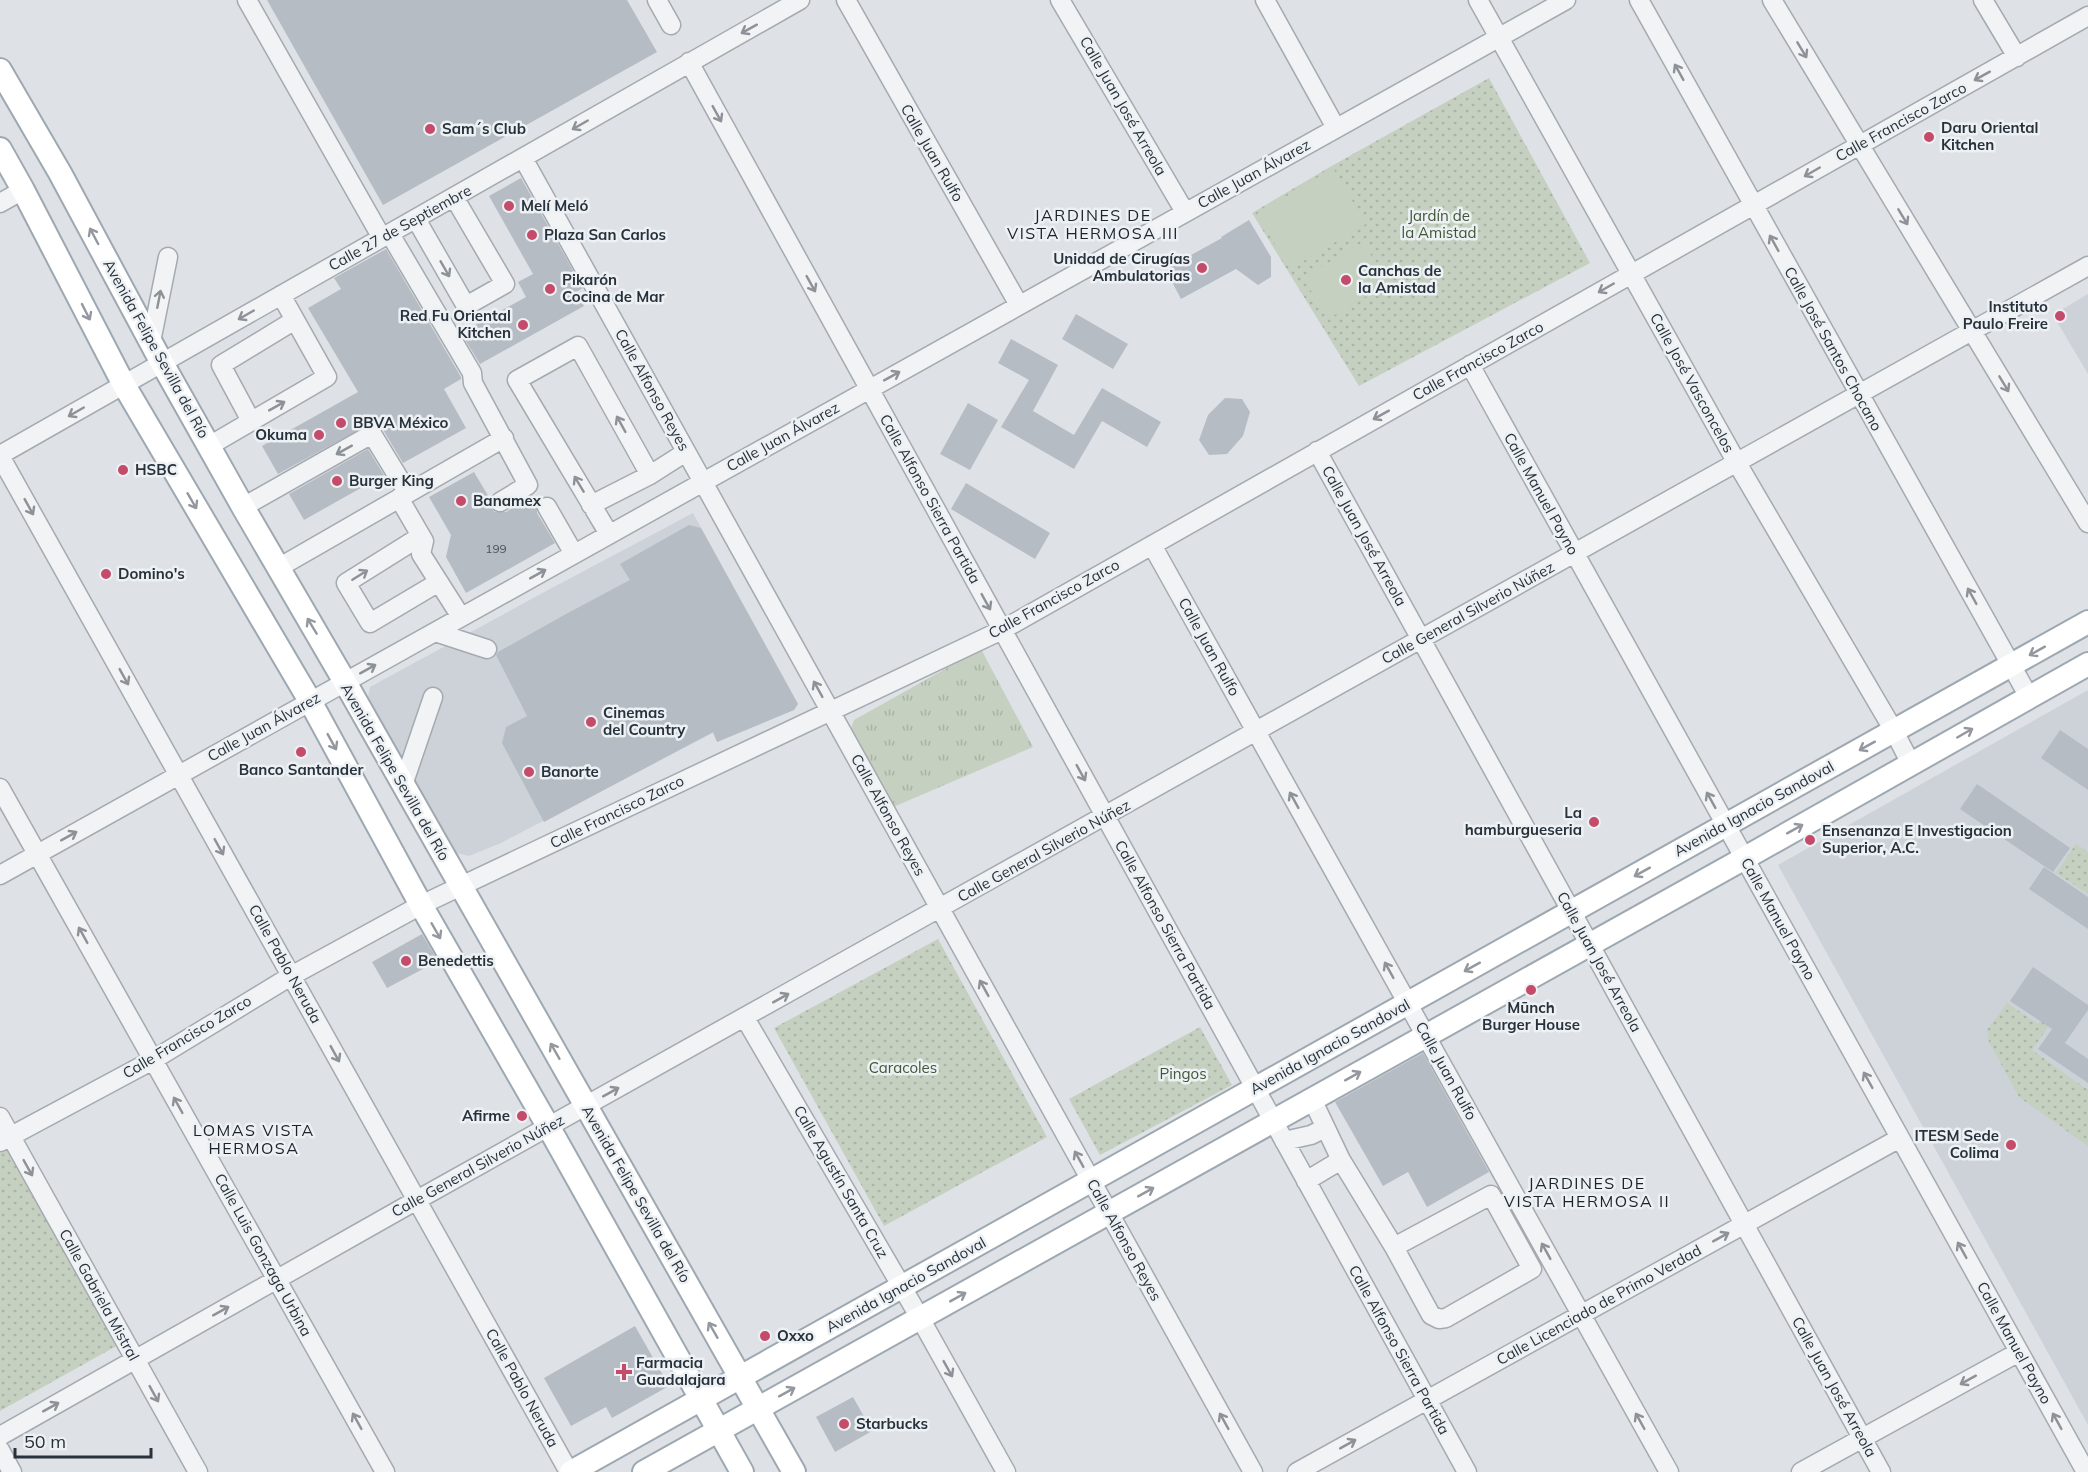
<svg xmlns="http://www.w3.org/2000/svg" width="2088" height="1472" viewBox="0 0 2088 1472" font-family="Mulish,sans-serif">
<defs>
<pattern id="grass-tufts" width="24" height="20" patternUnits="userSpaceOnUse" patternTransform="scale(1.5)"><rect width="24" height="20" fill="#c5d0c0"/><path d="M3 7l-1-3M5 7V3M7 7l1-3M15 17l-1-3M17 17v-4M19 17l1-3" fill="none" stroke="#a9b3a6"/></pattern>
<pattern id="park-dots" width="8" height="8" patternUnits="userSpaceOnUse" patternTransform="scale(1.5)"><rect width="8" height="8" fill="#c5d0c0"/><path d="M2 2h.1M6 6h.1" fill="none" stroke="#a9b3a6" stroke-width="1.8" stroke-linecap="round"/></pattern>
</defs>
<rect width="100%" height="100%" fill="#dee2e7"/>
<path fill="#ccd2d8" d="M2088,294V374L2053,315Z
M693,513L798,704L794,710L717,742L713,733L501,843L469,856L457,853L368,697L370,687L535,597Z
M2088,690V1425L1778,865Z"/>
<path fill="url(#grass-tufts)" d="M981,649L1033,747L891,808L850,731L854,720Z"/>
<path fill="url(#park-dots)" d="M1489,78L1590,263L1359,386L1252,213L1335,164Z
M2076,844L2088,852V894L2056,873Z
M938,939L1047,1137L884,1226L774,1028Z
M2007,1003L2038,1024L2048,1011L2055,1017L2032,1050L2088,1090V1146L2019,1097L1989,1042L1987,1030Z
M1200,1027L1232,1085L1100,1155L1069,1099Z
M9,1147L120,1344L0,1411V1153Z"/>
<path fill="#c5d0c0" d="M1333,168L1366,224L1290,269L1257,214Z
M1363,242L1388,283L1328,319L1303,278Z"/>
<path fill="#b6bcc3" d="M267,0H627L657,52L383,205Z
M521,178L583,288L576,292L584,306L480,364L461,333L526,297L518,282L533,274L489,196Z
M1249,220L1271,257V277L1258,285L1236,269L1181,299L1171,280L1177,276L1171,266L1222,238L1221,237Z
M386,249L461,377V379L444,389L466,428L403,463L382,428L377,424L371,423L278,474L262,446L358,392L308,308L341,289L334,278Z
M1076,314L1128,344L1113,369L1062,339Z
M1011,339L1058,365L1033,411L1074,435L1102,388L1161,422L1147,447L1102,421L1074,469L1001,427L1029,380L998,363Z
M1225,398L1242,399L1250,412L1243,436L1227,454L1209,455L1199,440L1208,415Z
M968,403L998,420L970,470L940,454Z
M368,449L384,475L304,520L289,494Z
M474,472L490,499V507L495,512H506L533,495L537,503V513L555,543L466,593L446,557L451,535L429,497Z
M966,483L1050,533L1035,559L951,509Z
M689,525L701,528L798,704L794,710L717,742L713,732L544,822L502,743L506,727L527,716L496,655L498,652L566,614L630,580L620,564Z
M2060,730L2088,749V790L2041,758Z
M1977,784L2070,848L2053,872L1960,809Z
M2044,867L2088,897V929L2029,889Z
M422,934L438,961L387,988L372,962Z
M2033,967L2088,1005V1010L2065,1043L2088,1059V1083L2038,1049L2052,1029L2010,1001Z
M1423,1053L1489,1172L1427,1207L1408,1172L1383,1186L1335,1102Z
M635,1326L669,1386L612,1418L606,1407L571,1426L544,1378Z
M853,1397L872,1431L835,1452L816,1417Z"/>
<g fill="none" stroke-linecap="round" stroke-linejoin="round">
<g stroke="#a4aab0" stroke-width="21">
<path id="minor" d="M247,0L382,238
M657,0L671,25
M846,0L1019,305
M1060,0L1185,212
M1265,0L1336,128
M1478,0L1737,463L1894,731L1911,764
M1639,0L2029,697
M1772,0L2088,523
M1983,0L2017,57
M689,62L1467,1472
M523,158L1253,1472
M0,203L23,190
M416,219L466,306L505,284L454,197
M390,234L472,373L473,383L528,485L500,502
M151,342L168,257
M1470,365L2086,1472
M251,421L221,365L295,320
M209,446L327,377L281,295
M1317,451L1881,1472
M0,455L800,0
M0,456L569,1472
M399,498L424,541L421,554L461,617
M591,505L650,475L686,452
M243,507L372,434L408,493
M547,507L574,554
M609,534L517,380L578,346L650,475
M421,536L346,583L370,623L439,582
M1152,545L1669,1472
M278,568L504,438
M435,632L487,649
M403,785L433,697
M0,788L385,1472
M0,875L1566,0
M745,1018L920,1318L1006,1472
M1312,1099L1341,1160L1394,1247L1431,1315L1439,1319L1446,1318L1532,1269L1491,1195L1394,1247
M0,1117L198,1472
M1284,1141L1311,1135L1325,1128
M0,1142L153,1060L291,976L421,905L1002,630L2088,16
M1306,1181L1341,1160
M0,1436L417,1200L2088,266
M0,1450L12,1472
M1297,1472L1900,1138
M1801,1472L2019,1352"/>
</g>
<g stroke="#9ea8b1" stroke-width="26">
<path id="major" d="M0,70L60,173L162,363L243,507L345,682L794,1472
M0,149L23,190L124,385L310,701L421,905L548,1126L742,1472
M571,1472L2088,622
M644,1472L1736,863L2088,664"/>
</g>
<use href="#minor" stroke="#f1f3f5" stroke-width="18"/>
<use href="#major" stroke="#fff" stroke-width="22"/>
</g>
<defs><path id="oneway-shaft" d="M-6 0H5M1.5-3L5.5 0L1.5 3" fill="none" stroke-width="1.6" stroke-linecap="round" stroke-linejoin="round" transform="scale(1.5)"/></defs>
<g stroke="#8c9298">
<use href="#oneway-shaft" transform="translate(749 29) rotate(151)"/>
<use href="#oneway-shaft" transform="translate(1802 50) rotate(59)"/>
<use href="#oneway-shaft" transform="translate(1679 72) rotate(-119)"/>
<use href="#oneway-shaft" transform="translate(1982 76) rotate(151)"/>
<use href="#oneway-shaft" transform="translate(717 114) rotate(61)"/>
<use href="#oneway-shaft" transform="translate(580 125) rotate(150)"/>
<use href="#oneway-shaft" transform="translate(1812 172) rotate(150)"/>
<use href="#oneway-shaft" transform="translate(1903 217) rotate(59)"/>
<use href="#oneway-shaft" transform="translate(1774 243) rotate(-119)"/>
<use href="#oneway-shaft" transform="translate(445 269) rotate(60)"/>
<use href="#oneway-shaft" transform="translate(811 284) rotate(61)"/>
<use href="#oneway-shaft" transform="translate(1606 288) rotate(150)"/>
<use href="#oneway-shaft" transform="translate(159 299) rotate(-79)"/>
<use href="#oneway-shaft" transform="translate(246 315) rotate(150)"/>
<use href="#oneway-shaft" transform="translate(892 376) rotate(-29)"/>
<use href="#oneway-shaft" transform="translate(2004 384) rotate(59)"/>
<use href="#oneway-shaft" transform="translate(277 406) rotate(-29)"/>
<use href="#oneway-shaft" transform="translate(76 412) rotate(150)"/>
<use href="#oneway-shaft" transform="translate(1381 415) rotate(151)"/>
<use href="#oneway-shaft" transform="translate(621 424) rotate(-119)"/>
<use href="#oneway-shaft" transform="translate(344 450) rotate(151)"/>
<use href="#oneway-shaft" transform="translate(579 484) rotate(-121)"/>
<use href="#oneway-shaft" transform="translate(29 507) rotate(61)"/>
<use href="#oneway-shaft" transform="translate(538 574) rotate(-29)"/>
<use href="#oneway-shaft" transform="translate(360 575) rotate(-32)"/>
<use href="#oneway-shaft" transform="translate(1972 596) rotate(-119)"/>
<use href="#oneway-shaft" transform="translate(986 602) rotate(61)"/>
<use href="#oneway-shaft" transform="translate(368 669) rotate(-29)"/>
<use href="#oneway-shaft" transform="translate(124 677) rotate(61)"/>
<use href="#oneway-shaft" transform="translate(818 689) rotate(-119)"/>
<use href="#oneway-shaft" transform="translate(1081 773) rotate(61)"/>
<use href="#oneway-shaft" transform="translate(1294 800) rotate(-119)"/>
<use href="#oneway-shaft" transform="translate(1711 800) rotate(-119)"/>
<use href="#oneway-shaft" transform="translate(69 836) rotate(-29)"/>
<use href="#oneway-shaft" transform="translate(219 847) rotate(61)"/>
<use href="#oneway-shaft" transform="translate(83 935) rotate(-119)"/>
<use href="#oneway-shaft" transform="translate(1389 970) rotate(-119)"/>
<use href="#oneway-shaft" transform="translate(984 988) rotate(-119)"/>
<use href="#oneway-shaft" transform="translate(781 998) rotate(-29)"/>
<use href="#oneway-shaft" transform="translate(335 1054) rotate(61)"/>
<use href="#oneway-shaft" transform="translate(1868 1080) rotate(-119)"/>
<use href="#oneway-shaft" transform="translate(611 1092) rotate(-29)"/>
<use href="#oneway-shaft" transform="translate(178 1105) rotate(-119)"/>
<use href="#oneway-shaft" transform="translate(1079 1159) rotate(-119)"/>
<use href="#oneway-shaft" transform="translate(28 1168) rotate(61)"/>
<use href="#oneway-shaft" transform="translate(1721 1237) rotate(-29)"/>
<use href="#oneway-shaft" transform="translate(1962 1250) rotate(-119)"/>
<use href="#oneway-shaft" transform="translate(1546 1251) rotate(-119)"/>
<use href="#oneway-shaft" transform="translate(221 1311) rotate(-29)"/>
<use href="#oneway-shaft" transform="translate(948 1369) rotate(61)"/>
<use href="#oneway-shaft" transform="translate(1968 1380) rotate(151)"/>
<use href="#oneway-shaft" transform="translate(154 1394) rotate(61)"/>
<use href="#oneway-shaft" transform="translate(51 1407) rotate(-29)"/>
<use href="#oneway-shaft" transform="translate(357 1421) rotate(-119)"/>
<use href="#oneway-shaft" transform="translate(1224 1421) rotate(-119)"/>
<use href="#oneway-shaft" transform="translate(1640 1421) rotate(-119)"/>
<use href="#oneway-shaft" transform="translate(2057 1421) rotate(-119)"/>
<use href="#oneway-shaft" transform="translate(1348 1444) rotate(-29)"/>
</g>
<g stroke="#94989e">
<use href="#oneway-shaft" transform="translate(94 236) rotate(-118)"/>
<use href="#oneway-shaft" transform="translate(86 312) rotate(63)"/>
<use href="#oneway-shaft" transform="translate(192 501) rotate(60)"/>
<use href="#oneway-shaft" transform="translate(312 626) rotate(-121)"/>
<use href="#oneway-shaft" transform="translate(2037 651) rotate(151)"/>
<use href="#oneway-shaft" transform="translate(1965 733) rotate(-30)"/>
<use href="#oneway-shaft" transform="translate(332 742) rotate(61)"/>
<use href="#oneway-shaft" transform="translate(1867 746) rotate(151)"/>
<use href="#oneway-shaft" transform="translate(1795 829) rotate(-29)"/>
<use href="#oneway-shaft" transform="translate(1642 872) rotate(151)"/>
<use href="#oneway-shaft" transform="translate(436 931) rotate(60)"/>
<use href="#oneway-shaft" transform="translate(1472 967) rotate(151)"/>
<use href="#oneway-shaft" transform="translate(555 1051) rotate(-120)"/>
<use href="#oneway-shaft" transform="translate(1353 1076) rotate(-29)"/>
<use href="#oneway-shaft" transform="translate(1146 1192) rotate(-29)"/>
<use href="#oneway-shaft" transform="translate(958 1297) rotate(-29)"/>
<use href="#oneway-shaft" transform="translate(713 1330) rotate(-120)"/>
<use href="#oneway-shaft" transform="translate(787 1392) rotate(-29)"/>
</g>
<g fill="#c44b69" stroke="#edf1f4" stroke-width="2">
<circle cx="430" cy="129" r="6"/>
<circle cx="1929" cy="137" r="6"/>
<circle cx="509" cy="206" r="6"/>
<circle cx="532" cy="235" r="6"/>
<circle cx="1202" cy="268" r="6"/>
<circle cx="1346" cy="280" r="6"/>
<circle cx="550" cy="289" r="6"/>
<circle cx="2060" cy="316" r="6"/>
<circle cx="523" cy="325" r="6"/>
<circle cx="341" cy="423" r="6"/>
<circle cx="319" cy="435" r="6"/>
<circle cx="123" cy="470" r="6"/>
<circle cx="337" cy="481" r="6"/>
<circle cx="461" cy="501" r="6"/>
<circle cx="106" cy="574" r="6"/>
<circle cx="591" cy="722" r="6"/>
<circle cx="301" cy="752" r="6"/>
<circle cx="529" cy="772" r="6"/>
<circle cx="1594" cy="822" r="6"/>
<circle cx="1810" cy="840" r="6"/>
<circle cx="406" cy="961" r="6"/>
<circle cx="1531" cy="990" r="6"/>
<circle cx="522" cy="1116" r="6"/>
<circle cx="2011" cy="1145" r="6"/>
<circle cx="765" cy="1336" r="6"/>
<path d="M621 1363h6v6h6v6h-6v6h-6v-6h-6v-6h6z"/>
<circle cx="844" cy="1424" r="6"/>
</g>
<g text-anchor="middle" stroke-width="5" stroke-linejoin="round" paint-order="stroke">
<g font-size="12" fill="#4c545e">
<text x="496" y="553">199</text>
</g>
<g font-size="15" fill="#28323c" stroke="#edf1f4">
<text transform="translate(1123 106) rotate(60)" y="5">Calle Juan José Arreola</text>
<text transform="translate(1901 122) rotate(-29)" y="5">Calle Francisco Zarco</text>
<text transform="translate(932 153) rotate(60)" y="5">Calle Juan Rulfo</text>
<text transform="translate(1254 174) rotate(-29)" y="5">Calle Juan Álvarez</text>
<text transform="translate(400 228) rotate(-29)" y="5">Calle 27 de Septiembre</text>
<text transform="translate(156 349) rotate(61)" y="5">Avenida Felipe Sevilla del Río</text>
<text transform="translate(1833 349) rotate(61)" y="5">Calle José Santos Chocano</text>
<text transform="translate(1478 361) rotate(-29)" y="5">Calle Francisco Zarco</text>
<text transform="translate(1692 383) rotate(61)" y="5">Calle José Vasconcelos</text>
<text transform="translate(652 390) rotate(61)" y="5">Calle Alfonso Reyes</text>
<text transform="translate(783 437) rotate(-29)" y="5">Calle Juan Álvarez</text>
<text transform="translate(1541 494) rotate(61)" y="5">Calle Manuel Payno</text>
<text transform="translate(930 499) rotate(61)" y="5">Calle Alfonso Sierra Partida</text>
<text transform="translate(1364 536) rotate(61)" y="5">Calle Juan José Arreola</text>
<text transform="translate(1054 599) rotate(-29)" y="5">Calle Francisco Zarco</text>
<text transform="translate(1468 613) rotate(-29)" y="5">Calle General Silverio Núñez</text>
<text transform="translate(1209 647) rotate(61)" y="5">Calle Juan Rulfo</text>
<text transform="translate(264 727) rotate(-29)" y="5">Calle Juan Álvarez</text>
<text transform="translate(395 772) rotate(60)" y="5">Avenida Felipe Sevilla del Río</text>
<text transform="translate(1754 809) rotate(-29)" y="5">Avenida Ignacio Sandoval</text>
<text transform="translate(617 812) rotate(-26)" y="5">Calle Francisco Zarco</text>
<text transform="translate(888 815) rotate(61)" y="5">Calle Alfonso Reyes</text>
<text transform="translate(1044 851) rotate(-29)" y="5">Calle General Silverio Núñez</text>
<text transform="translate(1778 919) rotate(61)" y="5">Calle Manuel Payno</text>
<text transform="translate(1165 925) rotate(61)" y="5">Calle Alfonso Sierra Partida</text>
<text transform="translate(1599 962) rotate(61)" y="5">Calle Juan José Arreola</text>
<text transform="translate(285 964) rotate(61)" y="5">Calle Pablo Neruda</text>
<text transform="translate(187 1037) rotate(-31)" y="5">Calle Francisco Zarco</text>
<text transform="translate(1330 1047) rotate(-29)" y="5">Avenida Ignacio Sandoval</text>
<text transform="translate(1446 1071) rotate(61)" y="5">Calle Juan Rulfo</text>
<text transform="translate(478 1166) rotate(-29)" y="5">Calle General Silverio Núñez</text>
<text transform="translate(841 1182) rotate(60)" y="5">Calle Agustín Santa Cruz</text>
<text transform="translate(636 1194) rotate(60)" y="5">Avenida Felipe Sevilla del Río</text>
<text transform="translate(1124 1240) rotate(61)" y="5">Calle Alfonso Reyes</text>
<text transform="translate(263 1255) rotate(61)" y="5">Calle Luis Gonzaga Urbina</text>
<text transform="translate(906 1285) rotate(-29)" y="5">Avenida Ignacio Sandoval</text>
<text transform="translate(99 1295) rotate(61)" y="5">Calle Gabriela Mistral</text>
<text transform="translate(1599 1305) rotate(-29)" y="5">Calle Licenciado de Primo Verdad</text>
<text transform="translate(2014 1343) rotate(61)" y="5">Calle Manuel Payno</text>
<text transform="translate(1399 1350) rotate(61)" y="5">Calle Alfonso Sierra Partida</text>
<text transform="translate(1834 1387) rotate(61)" y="5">Calle Juan José Arreola</text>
<text transform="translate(522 1388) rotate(61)" y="5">Calle Pablo Neruda</text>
</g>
<g font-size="15" font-weight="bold" fill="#28323c" stroke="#edf1f4" text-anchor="start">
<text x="1941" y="133">Daru Oriental<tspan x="1941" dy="17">Kitchen</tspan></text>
<text x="442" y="134">Sam´s Club</text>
<text x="521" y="211">Melí Meló</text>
<text x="544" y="240">Plaza San Carlos</text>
<text x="1190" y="264" text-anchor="end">Unidad de Cirugías<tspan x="1190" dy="17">Ambulatorias</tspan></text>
<text x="1358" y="276">Canchas de<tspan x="1358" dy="17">la Amistad</tspan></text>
<text x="562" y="285">Pikarón<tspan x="562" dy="17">Cocina de Mar</tspan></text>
<text x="2048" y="312" text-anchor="end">Instituto<tspan x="2048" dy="17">Paulo Freire</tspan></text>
<text x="511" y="321" text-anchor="end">Red Fu Oriental<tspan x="511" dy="17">Kitchen</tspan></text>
<text x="353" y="428">BBVA México</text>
<text x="307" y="440" text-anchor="end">Okuma</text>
<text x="135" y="475">HSBC</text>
<text x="349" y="486">Burger King</text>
<text x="473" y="506">Banamex</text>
<text x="118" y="579">Domino's</text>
<text x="603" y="718">Cinemas<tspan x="603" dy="17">del Country</tspan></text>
<text x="301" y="775" text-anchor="middle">Banco Santander</text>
<text x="541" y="777">Banorte</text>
<text x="1582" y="818" text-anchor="end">La<tspan x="1582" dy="17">hamburgueseria</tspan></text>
<text x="1822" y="836">Ensenanza E Investigacion<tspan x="1822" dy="17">Superior, A.C.</tspan></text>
<text x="418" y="966">Benedettis</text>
<text x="1531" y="1013" text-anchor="middle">Mūnch<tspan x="1531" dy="17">Burger House</tspan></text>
<text x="510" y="1121" text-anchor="end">Afirme</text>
<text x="1999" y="1141" text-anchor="end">ITESM Sede<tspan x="1999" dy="17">Colima</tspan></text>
<text x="777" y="1341">Oxxo</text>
<text x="636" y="1368">Farmacia<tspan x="636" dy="17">Guadalajara</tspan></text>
<text x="856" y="1429">Starbucks</text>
</g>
<g font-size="15" fill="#405737" stroke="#edf1f4">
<text x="1439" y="221">Jardín de<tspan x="1439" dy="17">la Amistad</tspan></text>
<text x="903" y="1073">Caracoles</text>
<text x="1183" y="1079">Pingos</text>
</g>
<g font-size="16" letter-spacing="1.5" fill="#1b232d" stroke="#edf1f4">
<text x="1093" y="221">JARDINES DE<tspan x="1093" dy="18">VISTA HERMOSA III</tspan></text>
<text x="254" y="1136">LOMAS VISTA<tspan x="254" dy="18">HERMOSA</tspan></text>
<text x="1587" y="1189">JARDINES DE<tspan x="1587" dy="18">VISTA HERMOSA II</tspan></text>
</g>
</g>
<path d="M15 1448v9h136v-9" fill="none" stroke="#28323c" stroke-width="3"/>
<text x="24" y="1448" font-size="18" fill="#28323c" stroke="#edf1f4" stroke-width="4.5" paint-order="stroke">50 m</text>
</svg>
